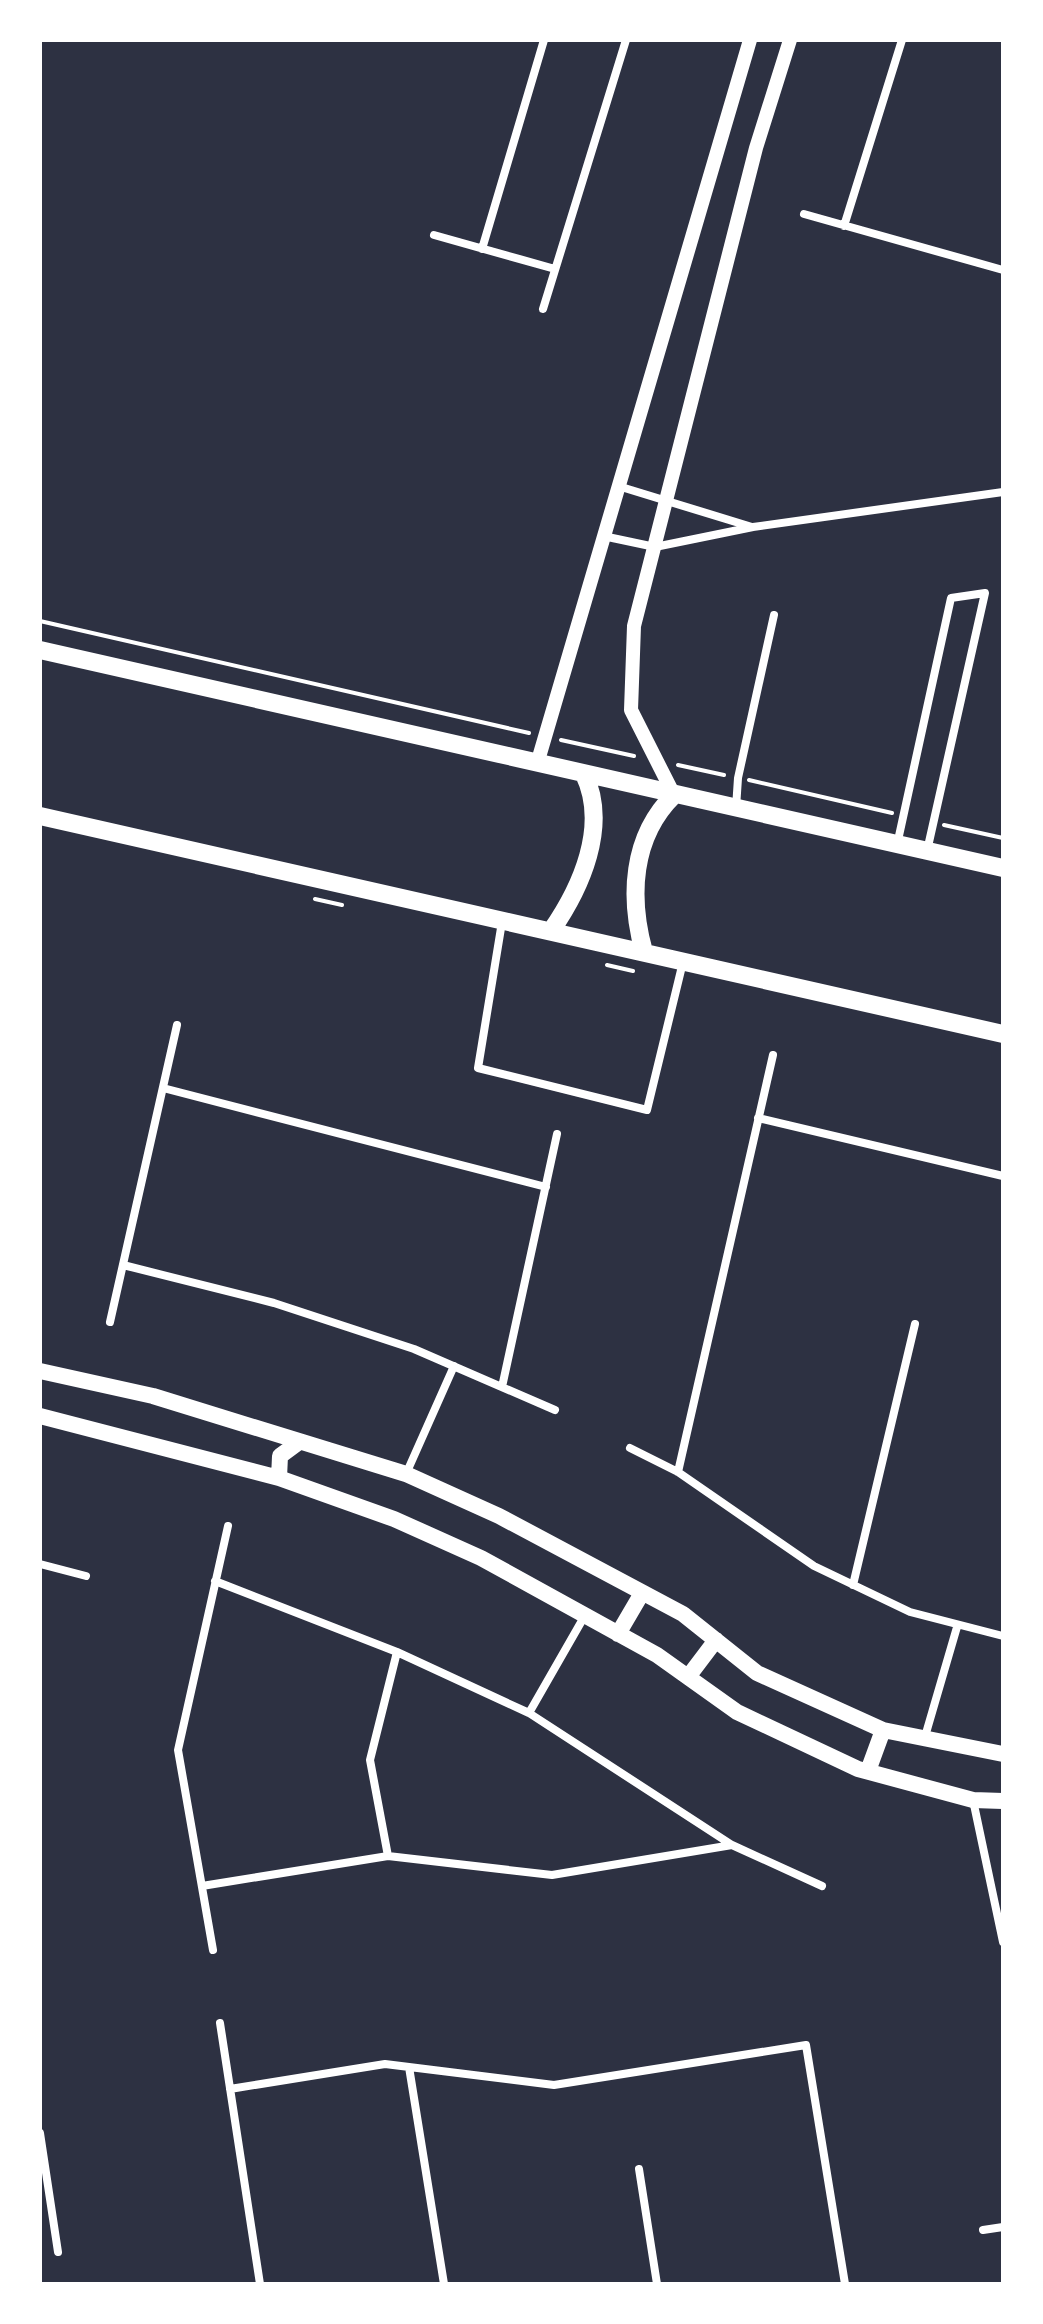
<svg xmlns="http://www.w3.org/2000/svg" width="1043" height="2324" viewBox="0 0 1043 2324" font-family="Spectral,serif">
<rect width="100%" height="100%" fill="#2d3142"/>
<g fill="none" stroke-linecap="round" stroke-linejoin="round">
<path stroke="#fff" stroke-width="4" d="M40,621L529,733
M561,740L634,756
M678,765L724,775
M749,780L892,813
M944,825L1003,838
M315,899L342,905
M607,965L633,971"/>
<path stroke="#fff" stroke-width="8" d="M804,214L1003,270
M844,226L902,40
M434,235L555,269
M482,249L544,40
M543,309L626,40
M618,486L752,527
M603,536L655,547L753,527L1003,492
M736,808L738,778L774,615
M897,845L951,598L985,593L927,851
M502,922L478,1068L647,1110L683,962
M163,1088L546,1187
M758,1118L1003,1176
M123,1265L274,1303L414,1349L555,1410
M110,1322L177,1025
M502,1387L557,1134
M630,1448L678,1472L814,1566L910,1612L1003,1636
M678,1472L773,1055
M406,1474L454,1366
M40,1564L86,1576
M215,1581L397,1652L529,1713L732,1845L822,1886
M853,1585L915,1324
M529,1713L584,1617
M924,1740L957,1627
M973,1800L1003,1942
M388,1856L370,1760L397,1652
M202,1886L388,1856L552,1875L732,1845
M213,1950L178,1750L228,1526
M220,2023L260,2284
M409,2067L444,2284
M230,2089L385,2064L554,2085L806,2045L845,2284
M40,2133L58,2252
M639,2169L657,2284
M983,2230L1003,2227"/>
<path stroke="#fff" stroke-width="14" d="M537,764L750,40
M674,795L631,710L634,626L756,148L790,40"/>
<path stroke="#fff" stroke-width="16" d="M40,1371L153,1396L406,1474L499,1516L683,1614L757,1673L883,1730L1003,1754
M40,1416L279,1478L394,1519L481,1558L657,1655L737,1712L858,1769L973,1800L1003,1801
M279,1478L280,1456L299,1442
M618,1634L642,1593
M688,1677L716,1640
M868,1771L883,1730"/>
<path stroke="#fff" stroke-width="18" d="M40,650L1003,868
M40,816L1003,1034
M551,931C581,888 609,826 584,774
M644,952C629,898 631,837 674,795"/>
</g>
<rect width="1043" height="2324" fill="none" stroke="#ffffff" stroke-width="84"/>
</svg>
